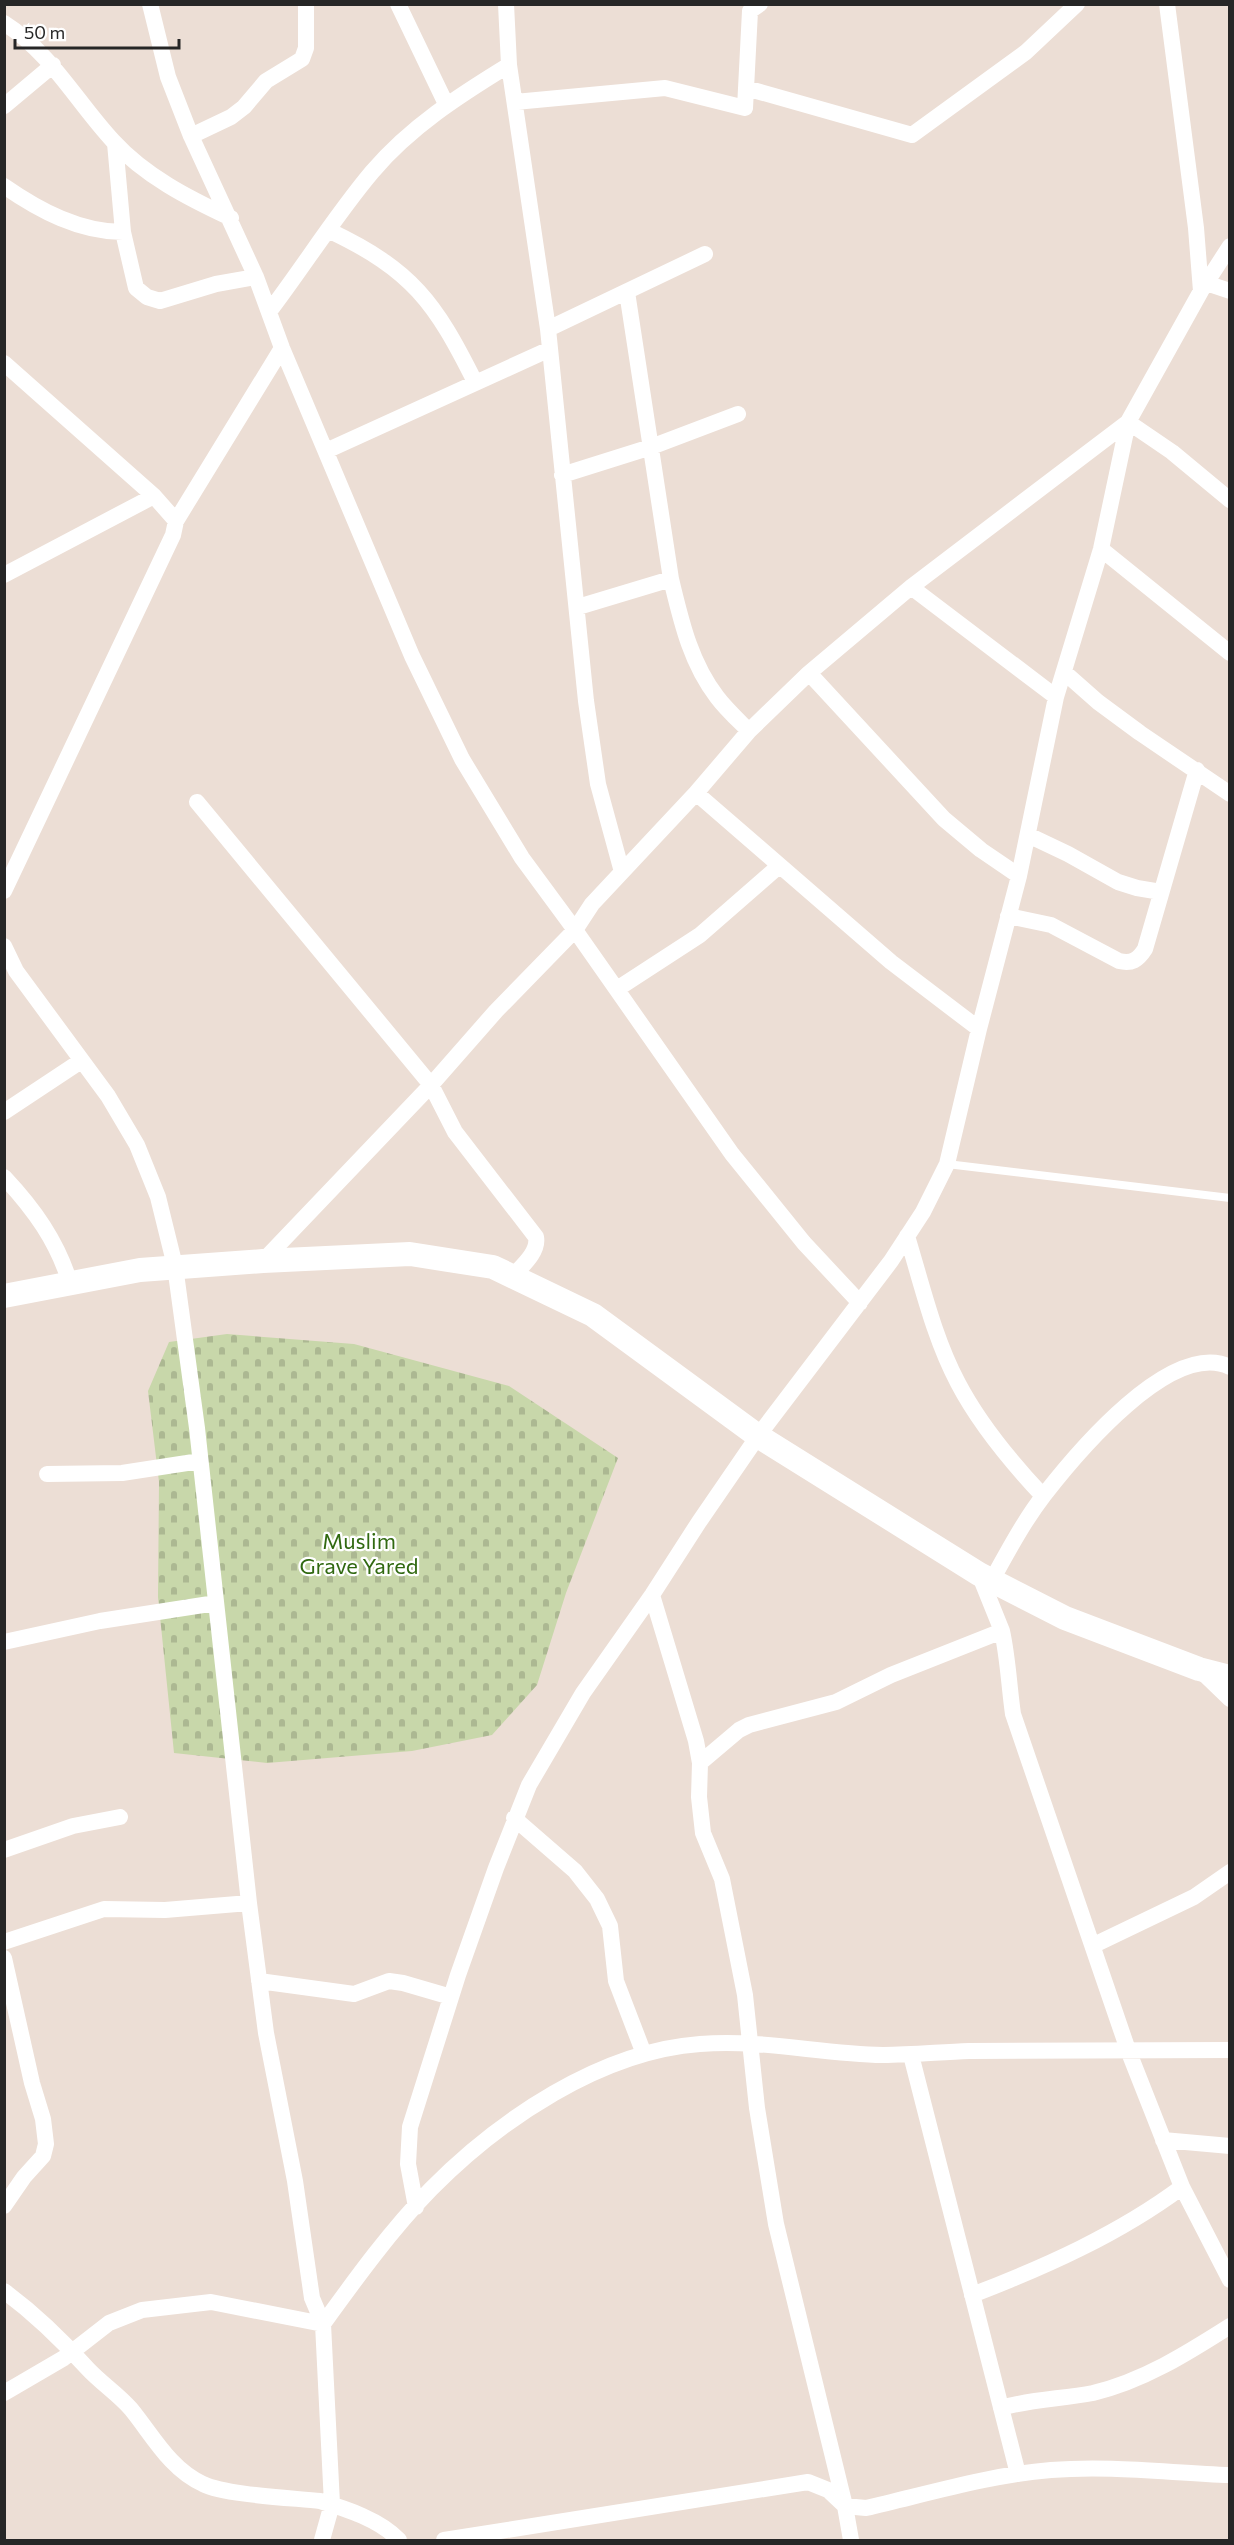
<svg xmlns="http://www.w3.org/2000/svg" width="1234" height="2545" viewBox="0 0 1234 2545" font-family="Commissioner,sans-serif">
<defs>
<pattern id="cemetery-stones" width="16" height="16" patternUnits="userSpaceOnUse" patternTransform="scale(1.5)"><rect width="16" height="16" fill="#c8d7aa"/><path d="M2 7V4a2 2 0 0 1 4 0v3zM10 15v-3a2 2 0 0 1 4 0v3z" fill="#acb892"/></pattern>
</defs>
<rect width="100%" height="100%" fill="#ecded5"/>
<path fill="url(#cemetery-stones)" d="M227,1334L354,1344L509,1386L618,1458L566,1593L537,1685L492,1735L412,1751L267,1763L174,1753L158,1597L159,1482L148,1391L169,1342Z"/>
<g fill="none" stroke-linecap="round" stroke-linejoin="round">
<path stroke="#fff" stroke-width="8" d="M947,1164L1230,1198"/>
<path stroke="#fff" stroke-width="16" d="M150,4L168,77L191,136L256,277L282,348L412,656L462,759L522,858L575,930L732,1154L804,1243L860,1303
M398,4L446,104
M506,4L509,65L548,329L586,701L598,784L622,872
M1167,4L1196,228L1201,291
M4,23C51,53 76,101 113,141C145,176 188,198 231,218
M746,88L912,135L1026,52L1077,4
M515,102L665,88L745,108L750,11L760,4
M4,106L53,65
M191,136L231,117L244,107L266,81L302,59L306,48V4
M115,143L123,232L136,288L147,297L160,301L216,284L256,277
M4,186C40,211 80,232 123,232
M330,231C412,270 435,302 475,382
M1206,283L1230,291
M627,292L671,579C681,620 690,662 717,697C726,709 738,720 749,731
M269,312C304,266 335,216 372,172C410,127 460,95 509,65
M548,329L705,254
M4,363L154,496L176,521L173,535L4,891
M326,451L550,349
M562,475L651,447L738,414
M176,521L282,348
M1101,549L1230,653
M4,575L154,496
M911,587L1056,697
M578,607L671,579
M1064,672L1098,702L1140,733L1230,794
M809,673L944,819L981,850L1019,876
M696,793L891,962L979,1029
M197,802L431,1085L455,1132L536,1237C539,1252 522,1266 512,1277
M1028,835L1068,854L1118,882L1137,888L1161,892
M1008,916L1051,925L1119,961C1132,964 1138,960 1145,949L1197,770
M4,946L16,971L108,1096L137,1145L158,1197L175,1266L197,1428L249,1903L266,2033L295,2181L312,2298L323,2324L332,2504L322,2540
M617,989L700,935L779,866
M4,1112L81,1061
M4,1177C34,1209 57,1241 70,1283
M907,1236C922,1285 934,1338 958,1383C980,1425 1011,1462 1043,1496
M263,1261L431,1085L496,1011L575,930L592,904L696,793L749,731L809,673L911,587L1128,422L1172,452L1230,500
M47,1474L122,1473L200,1461
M992,1580C1008,1551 1024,1521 1044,1495C1076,1454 1171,1339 1230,1367
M652,1595L696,1741L700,1763L699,1797L703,1833L722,1879L745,1995L757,2108L776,2224L845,2506L851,2540
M1002,1631C1008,1658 1009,1686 1013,1714L1128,2050L1182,2187L1230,2280
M4,1642L100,1621L216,1603
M1202,1672L1230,1699
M700,1763L739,1730L749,1725L836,1702L891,1675L1002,1631L979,1574
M514,1818L575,1871L597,1899L610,1926L616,1981L644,2054
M4,1850L73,1826L120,1817
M4,1942L104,1909L165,1910L249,1903
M1094,1945L1194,1897L1230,1872
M4,1958L32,2083L43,2119L46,2144L43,2156L24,2177L4,2206
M259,1981L354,1994L389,1981L403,1983L451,1997
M911,2055L1018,2474
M1163,2140L1230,2146
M416,2207L408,2164L410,2127L458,1975L496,1868L529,1785L583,1693L652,1595L699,1522L758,1436L891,1261L923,1212L947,1164L979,1029L1019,876L1056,697L1101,549L1128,422L1201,291L1230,246
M4,2291C35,2314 62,2340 88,2369C101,2383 118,2394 131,2409C153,2436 170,2469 203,2484C225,2495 293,2498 320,2501C347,2509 380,2520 399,2540
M972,2295C1045,2267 1119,2234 1182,2187
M4,2393L64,2358L109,2323L142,2310L211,2302L323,2324C357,2277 391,2230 431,2189C499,2120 601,2051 700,2044C763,2039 820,2054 883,2055C912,2055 940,2052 969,2051C1056,2050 1143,2050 1230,2050
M1001,2408C1031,2399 1062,2399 1093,2393C1143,2381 1186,2354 1230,2326
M444,2540L808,2482L828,2490L845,2506L866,2508C927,2494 989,2475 1051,2470C1110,2465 1170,2473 1230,2475"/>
<path stroke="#fff" stroke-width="24" d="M4,1296L140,1270L263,1261L410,1254L493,1267L593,1315L758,1436L979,1574L1065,1618L1199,1669L1230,1677"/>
</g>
<g text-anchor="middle" stroke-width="4.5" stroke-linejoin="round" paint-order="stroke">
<g font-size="22" fill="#316911" stroke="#fff">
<text x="359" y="1549">Muslim<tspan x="359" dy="25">Grave Yared</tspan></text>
</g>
</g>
<rect width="1234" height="2545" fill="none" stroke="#262626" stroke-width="12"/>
<path d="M15 39v9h164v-9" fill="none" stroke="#262626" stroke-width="3"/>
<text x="24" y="39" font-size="18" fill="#262626" stroke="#ffffff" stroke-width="4.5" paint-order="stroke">50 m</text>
</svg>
